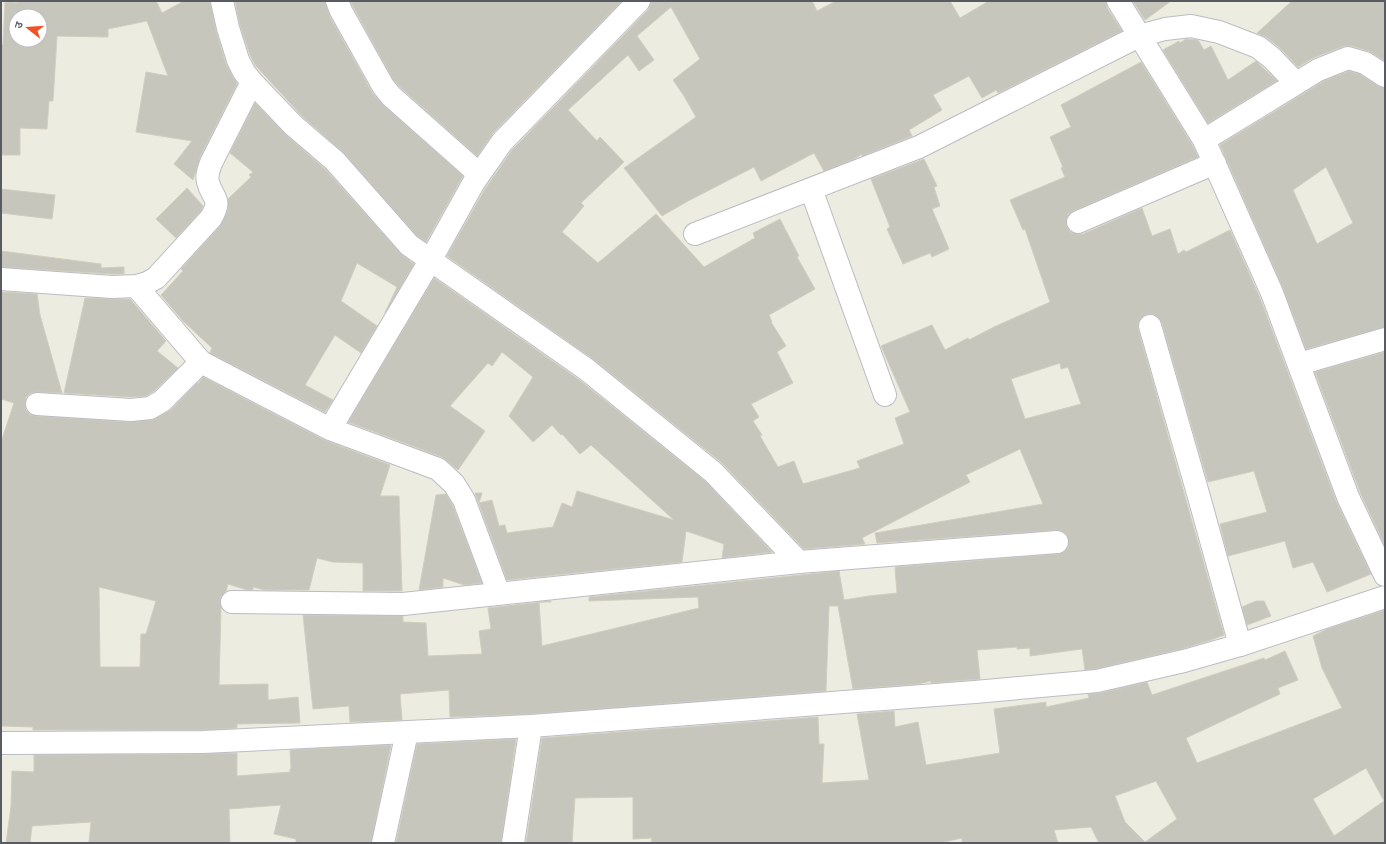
<svg xmlns="http://www.w3.org/2000/svg" width="1386" height="844" viewBox="0 0 1386 844" font-family="'Fira Sans Condensed','Noto Sans Devanagari',sans-serif">
<rect width="100%" height="100%" fill="#edece0"/>
<path fill="#c7c6bd" stroke="#d1cebe" fill-rule="evenodd" d="M18,1H156L162,13L184,1H210L216,31L226,64L237,84L200,157L193,180L174,164L192,141L136,132L146,72L168,76L147,21L108,29V37L57,36L53,101H49L47,129L20,128V155H1V45H3L5,2L18,3ZM16,16H40V40H16Z
M235,1H325L330,17L373,94L383,105L463,176L426,242L417,236L344,153L302,116L255,65L250,55L240,25Z
M350,1H622L493,133L477,156L400,87L393,79Z
M651,1H812L817,11L836,1H950L960,18L989,1H1106L1107,8L1122,31L998,93L996,90L982,98L969,76L933,95L942,110L909,130L912,136L862,156V154L854,159L824,171L814,153L761,181L754,167L688,201L662,216L624,168L696,117L684,96L673,80L700,59L671,7L637,36L654,60L639,71L628,55L568,110L597,141L600,137L624,162L581,203L584,206L562,232L598,263L656,214L704,267L755,238L753,233L780,219L799,256L797,257L815,289L769,315L772,322H771L786,346L777,352L793,383L751,404L759,417L753,421L762,435L760,436L778,467L794,461L803,484L860,468L857,461L904,444L895,418L910,412L881,346L932,325L945,350L968,338L969,340L994,327L1050,302L1025,229L1023,230L1010,200L1065,177L1061,168L1063,167L1050,137L1071,127L1061,105L1141,62L1193,146L1198,157L1073,211L1068,214L1066,220L1067,227L1070,232L1076,234H1083L1142,208L1152,236L1170,229L1178,254L1184,250L1186,252L1230,230L1260,298L1336,501L1371,574L1327,592L1313,562L1293,568L1285,541L1228,556L1220,524L1267,512L1254,471L1208,482L1162,323L1158,317L1153,314H1147L1141,318L1138,323V329L1224,635L1211,640L1181,649L1095,669L1085,670L1082,649L1030,656V648L1017,649V647L977,650L980,679L931,683V681L918,684L853,689L838,606H829L826,691L530,714L450,717L449,690L400,694L402,720L350,722L349,706L313,709L303,615L403,616V622L426,623L428,656L482,654L479,631L491,629L488,608L551,601V602H539L542,646L699,608L698,597L589,601V597L839,571L844,600L869,596L897,593L895,567L1058,554L1064,552L1068,547L1069,541L1067,535L1062,531L1056,530L877,543L875,533L1043,504L1020,449L966,475L970,482L862,538L865,544L804,549L721,462L593,359L447,256L485,189L512,150L648,10L651,4ZM1060,363L1061,369L1068,367L1081,404L1025,419L1011,379Z
M1133,1H1171L1145,20Z
M1292,1H1385V61L1369,51L1352,46H1344L1313,58L1298,67L1280,48L1266,37L1257,33Z
M1186,39L1198,40L1204,50L1211,46L1228,80L1256,61L1277,81L1208,123L1163,50L1179,41L1180,43Z
M1349,71L1360,74L1378,86L1385,88V327L1306,349L1283,288L1220,145L1324,81ZM1326,167L1353,223L1317,244L1293,190Z
M255,103L285,134L326,170L400,253L414,264L385,313L397,287L357,263L341,301L377,326L361,353L335,335L305,385L333,400L325,412L210,353L212,348L183,321L161,295L183,271L181,269L220,226L228,210V199L251,177L249,175L253,172L230,153Z
M924,159L937,186L934,187L940,206L932,209L949,249L932,257L930,253L903,264L887,229L890,227L871,179Z
M187,188L203,206L201,211L176,238L156,219Z
M1,189L55,195L52,219L1,213Z
M1,251L101,264V268L124,267V274H112L1,267Z
M434,278L578,379L705,481L772,552L722,558L724,544L686,531L682,562L507,580L475,493H482L479,503L492,500L499,526L505,525L507,533L553,527L562,503L572,507L577,491L674,520L591,445L580,454L562,434L561,435L552,425L533,442L509,416L533,377L502,352L492,366L488,363L450,406L485,431L458,470L442,457L348,422Z
M1,292L37,294L40,315L62,393L38,392L31,393L26,397L25,404L26,410L30,415L36,416L130,422L152,420L171,410L197,383L198,384L203,377L324,440L390,465L380,496H399L402,591H363V563L333,562L317,558L309,590H265L253,587V590H247L228,584L226,591L221,596L220,601L221,608L219,685L268,684V700L298,697L300,723L237,724V728L203,730H33V727L1,726V442L14,403L1,399ZM99,587L156,601L146,634H141L140,667H100Z
M85,298L111,299H130L166,341L157,351L178,368L154,391L146,396L131,397L64,393Z
M1385,352V546L1360,492L1315,372Z
M446,494L453,506L482,583L464,585L443,578V587L419,590L436,495Z
M1256,601H1264L1271,616L1247,625L1242,607Z
M1385,610V843H1099L1091,827L1054,830L1058,843H962V838L940,843H651L652,838L633,839V797L575,798L572,843H526L542,738L818,717L819,744H824L822,783L869,780L857,714L894,711L895,727L918,722L926,765L1000,753L994,709L1046,702V707L1089,698L1088,694L1100,693L1147,682L1152,695L1264,658L1265,660L1285,651L1298,680L1278,688L1280,694L1186,738L1197,763L1342,708L1322,668L1313,636L1327,629ZM1366,768L1384,801L1334,836L1313,799ZM1156,781L1177,819L1145,842L1125,822L1115,796Z
M516,739L501,843H396L417,744Z
M391,745L371,843H296V839L274,834L281,805L229,809L230,843H89L91,822L32,826L30,843H6L11,806L12,771L34,772V755L203,754L237,753V776L290,772V769H291L290,750Z"/>
<g fill="none" stroke-linecap="round" stroke-linejoin="round">
<g stroke="#bbbcc2" stroke-width="24">
<path id="street" d="M222,1L228,28L238,60L244,72L252,82L293,125L335,161L409,245L586,369L713,472L799,562
M337,1L341,11L383,86L391,96L479,174
M1118,1L1204,140L1272,293L1348,497L1385,575
M1204,140L1318,70L1348,58L1365,63L1385,76
M811,189L885,395
M1078,222L1215,163
M695,234L919,147L1139,36L1165,29L1191,26L1219,32L1258,47L1272,58L1296,83
M1,279L112,287L136,286L147,283L156,278L211,218C223,198 212,199 208,182C206,175 209,169 211,163L252,82
M136,286L201,362L330,429L438,469L454,484L464,500L499,594
M1150,326L1199,497L1240,645
M1299,364L1385,339
M37,404L131,410L150,408L162,401L201,362
M330,429L430,261L474,182L502,142L639,1
M232,602L403,604L799,562L1057,542
M383,843L407,732
M513,843L531,726"/>
</g>
<g stroke="#bbbdc5" stroke-width="24">
<path id="secondary" d="M1,743L203,742L531,726L975,692L1097,681L1184,661L1240,645L1385,597"/>
</g>
<use href="#street" stroke="#fff" stroke-width="22"/>
<use href="#secondary" stroke="#fff" stroke-width="22"/>
</g>
<rect width="1386" height="844" fill="none" stroke="#595b62" stroke-width="4"/>
<g transform="translate(28 28) rotate(287)"><circle r="19" fill="#ffffff" stroke="#bdbdc0"/>
<path d="M0-3L7 15L0 10L-7 15Z" fill="#ee5225"/>
<text y="-6" font-size="11" font-weight="bold" text-anchor="middle" fill="#595b62">उ</text>
</g>
</svg>
